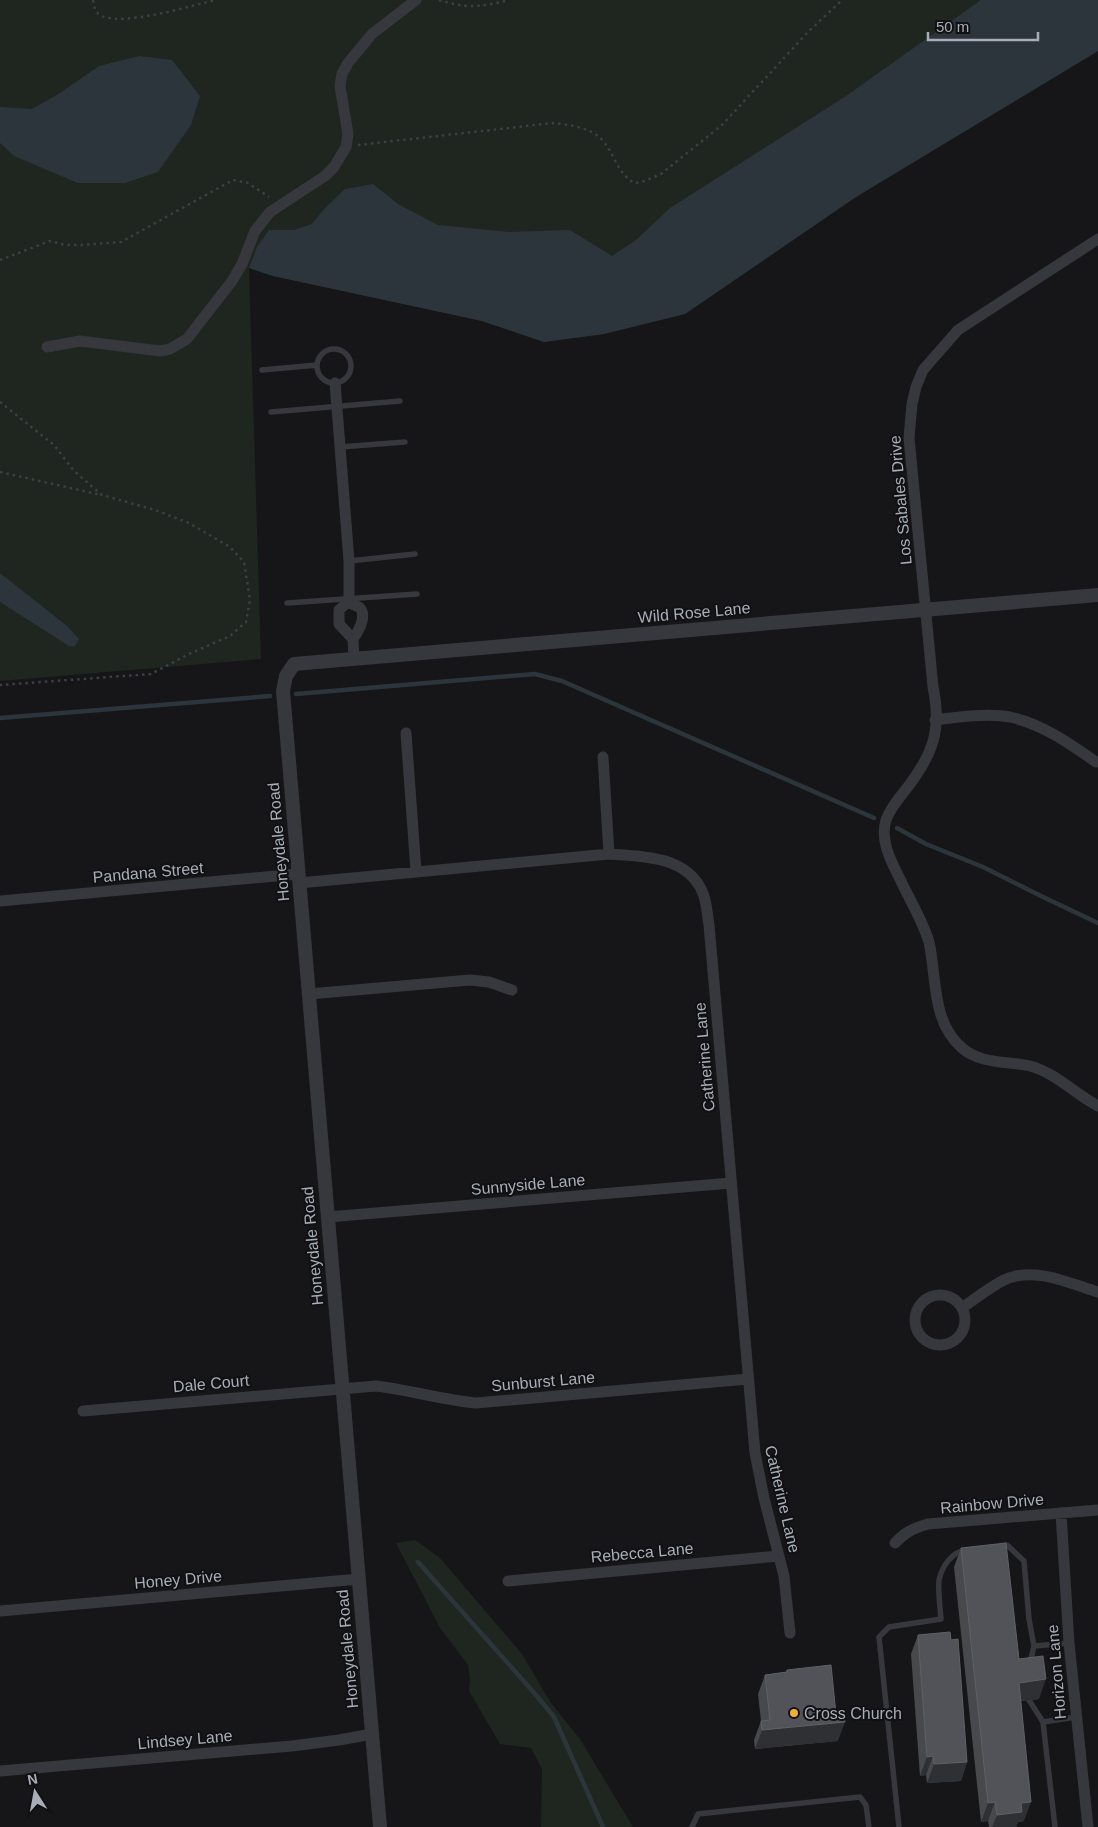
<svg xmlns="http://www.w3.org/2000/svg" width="1098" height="1827" viewBox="0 0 1098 1827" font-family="Arial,sans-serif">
<rect width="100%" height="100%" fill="#161618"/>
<path fill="#1e261f" d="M0,0H1098V51L856,197L685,314L604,334L544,342L482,321L273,276L249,268L261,659L0,681Z
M415,1540L440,1558L522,1654L551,1703L580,1739L633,1827H541L542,1769L531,1748L500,1744L469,1691L470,1680L468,1665L440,1628L396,1543Z"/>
<path fill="#2c353c" d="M981,0H1098V51L856,197L685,314L604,334L544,342L482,321L273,276L249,268L257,247L269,230H294L312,224L324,209L345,189L373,184L398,204L438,225L509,232L570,230L612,256L636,240L670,208L846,96Z
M139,56L172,60L200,96L191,125L158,172L125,183H78L14,156L0,143V107L32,109L60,93L99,66Z
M0,573L67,626L79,639L75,646H69L0,602Z"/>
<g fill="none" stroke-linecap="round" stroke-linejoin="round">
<path stroke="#2c353c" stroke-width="4.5" d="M296,694L535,674L562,681L874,818
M0,718L270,696
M897,828L926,844L983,867L1043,897L1098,923
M418,1562L536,1695L554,1717L603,1827"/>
<path stroke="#3d3f44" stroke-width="2.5" stroke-dasharray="2.5 4" stroke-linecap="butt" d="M93,0C94,7 95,13 102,16C126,26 189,6 216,0
M439,0C467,9 481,7 509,0
M358,145L553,123C570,125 592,127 604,142C616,157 616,171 634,183L642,182L661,174L722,125L808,32L842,0
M0,260L50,241L65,245H82L121,242L233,180L248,183L269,197
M0,402L54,445L74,471L102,495L155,510L189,523L230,547L244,562L250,600L246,622L230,636L189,654L151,674L0,685
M0,472L101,495"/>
<path stroke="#37383d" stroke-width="5.5" d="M317 366a17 17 0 1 1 34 0a17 17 0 1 1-34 0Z
M262,370L317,365
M271,412L400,401
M340,447L405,442
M349,561L415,554
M287,603L417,594
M1000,1546L1007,1545L1024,1561L1029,1619L1034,1646L1030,1663
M1034,1646L1069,1643
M1029,1700L1043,1722L1076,1717
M1043,1722L1055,1827
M692,1827L698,1814L860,1797L866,1805L869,1827
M899,1827L879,1637L889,1627L941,1619C940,1607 938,1592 939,1580C942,1566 952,1552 966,1550"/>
<path stroke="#37383d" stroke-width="11" d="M1098,239L958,330L923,370L916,387L912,404L909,438L933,687C942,730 933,754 907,788C899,798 890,808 886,820C880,840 890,859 899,877C908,897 923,921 929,942C937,978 931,1021 962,1048C980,1064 1007,1061 1030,1066C1056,1073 1075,1094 1098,1106
M47,347L80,341L160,351L170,349L187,339L232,281L242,264L255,231L270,212L325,176L334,167L346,147L348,134L340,86L342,74L348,63L372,34L416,0
M335,383L349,561V599L348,602L339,610V624L353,639L354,659
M348,602C351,604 358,606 360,608C367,617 358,632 353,639
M935,720C958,717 987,713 1010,717C1042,724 1069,743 1096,762
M406,733L416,871
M603,757L609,854
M299,883L609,854C642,856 686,856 702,891C707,901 707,914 709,925L755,1453L764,1498L784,1576L790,1633
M0,901L298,874
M309,994L470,980L489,982L512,990
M328,1217L731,1183
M915 1320a25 25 0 1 1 50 0a25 25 0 1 1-50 0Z
M962,1308C975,1299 990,1287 1004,1280C1034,1266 1069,1283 1098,1292
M83,1411L376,1386C410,1390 443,1400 476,1403L748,1379
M1061,1513L1069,1643L1088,1827
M895,1543C905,1532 914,1528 928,1524L1098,1510
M508,1581L779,1556
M0,1611L359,1579
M0,1771L292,1746L339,1740L372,1734"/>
<path stroke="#37383d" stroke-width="14" d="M380,1827L283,691L286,676L294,664L1098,595"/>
</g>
<path fill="#47494d" d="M961,1548L1039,1699L1021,1701L1024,1821L1018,1822L1016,1827H989L988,1821L981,1822L954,1567Z
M918,1635L967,1762L961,1781L927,1783L926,1775L920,1776L911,1654Z
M787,1670L838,1741L755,1749L754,1740L761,1721L758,1694L765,1675L786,1672Z"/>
<path fill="#2f3033" d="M1046,1679L1039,1699L1012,1702L1019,1683Z
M845,1722L838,1741L755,1749L762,1730Z
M933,1756L926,1775L920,1776L927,1757Z
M967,1762L961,1781L927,1783L934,1764Z
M995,1802L988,1821L981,1822L988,1803Z
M1031,1802L1024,1821L1018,1822L1016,1827H992L997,1815L1021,1803Z"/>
<path fill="#525359" stroke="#5f6168" d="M1006,1543L1019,1659L1043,1656L1046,1679L1019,1683L1031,1802L1021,1803L1022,1812L997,1815L995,1802L988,1803L961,1548Z
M950,1632L951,1640L958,1639L967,1762L934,1764L933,1756L927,1757L918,1635Z
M831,1665L836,1714L844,1713L845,1722L762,1730L761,1721L770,1720L765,1675L787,1672V1670Z"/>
<circle fill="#f2b134" stroke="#111113" stroke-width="2" cx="794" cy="1713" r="5"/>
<g text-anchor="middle" stroke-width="4" stroke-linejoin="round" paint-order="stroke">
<g font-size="16" fill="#a8adb8" stroke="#111113">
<text transform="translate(900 500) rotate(-95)" y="6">Los Sabales Drive</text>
<text transform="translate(694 612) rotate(-5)" y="6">Wild Rose Lane</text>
<text transform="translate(278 842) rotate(-95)" y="6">Honeydale Road</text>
<text transform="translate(148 872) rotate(-5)" y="6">Pandana Street</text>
<text transform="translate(704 1057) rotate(-95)" y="6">Catherine Lane</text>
<text transform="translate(528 1184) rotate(-5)" y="6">Sunnyside Lane</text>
<text transform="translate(312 1246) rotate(-95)" y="6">Honeydale Road</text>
<text transform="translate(543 1381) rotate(-5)" y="6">Sunburst Lane</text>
<text transform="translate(211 1383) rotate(-5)" y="6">Dale Court</text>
<text transform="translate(783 1499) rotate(77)" y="6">Catherine Lane</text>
<text transform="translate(992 1503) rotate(-5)" y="6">Rainbow Drive</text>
<text transform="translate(642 1552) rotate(-5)" y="6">Rebecca Lane</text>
<text transform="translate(178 1579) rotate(-5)" y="6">Honey Drive</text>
<text transform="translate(347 1649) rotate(-95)" y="6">Honeydale Road</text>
<text transform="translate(1056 1672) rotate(-95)" y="6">Horizon Lane</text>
<text transform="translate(185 1739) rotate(-5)" y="6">Lindsey Lane</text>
</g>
<g font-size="16" fill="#a8adb8" stroke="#111113" text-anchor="start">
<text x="804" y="1719">Cross Church</text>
</g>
</g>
<g transform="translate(35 1792) rotate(349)" stroke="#111113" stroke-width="4" paint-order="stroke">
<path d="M0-4L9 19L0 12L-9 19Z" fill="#a8adb8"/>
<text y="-8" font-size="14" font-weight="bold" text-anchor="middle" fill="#a8adb8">N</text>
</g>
<path d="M928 32v8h110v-8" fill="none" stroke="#a8adb8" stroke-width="2.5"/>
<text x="936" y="32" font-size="15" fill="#a8adb8" stroke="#111113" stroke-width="4" paint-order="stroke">50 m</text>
</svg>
